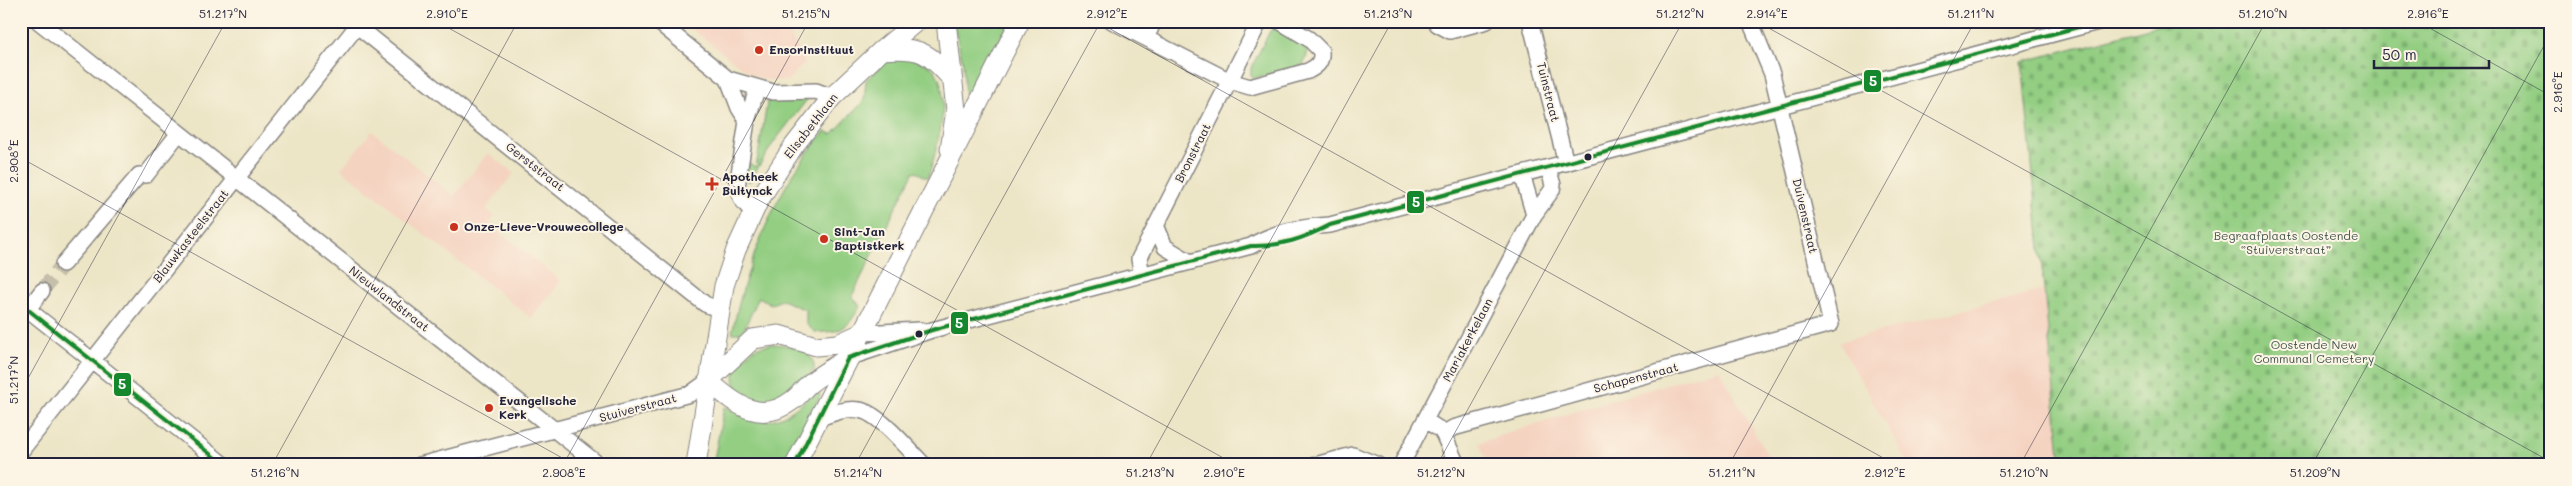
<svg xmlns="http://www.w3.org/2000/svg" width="2572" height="486" viewBox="0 0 2572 486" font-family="Mali,sans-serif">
<defs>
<pattern id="cemetery-stones" width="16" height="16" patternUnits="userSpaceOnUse" patternTransform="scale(1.25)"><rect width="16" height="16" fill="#93ce82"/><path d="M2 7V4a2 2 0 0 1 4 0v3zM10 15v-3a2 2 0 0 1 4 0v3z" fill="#7eb171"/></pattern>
</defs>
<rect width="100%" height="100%" fill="#fcf5e5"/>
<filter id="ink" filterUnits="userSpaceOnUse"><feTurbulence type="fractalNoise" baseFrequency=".02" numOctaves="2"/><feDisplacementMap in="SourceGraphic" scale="10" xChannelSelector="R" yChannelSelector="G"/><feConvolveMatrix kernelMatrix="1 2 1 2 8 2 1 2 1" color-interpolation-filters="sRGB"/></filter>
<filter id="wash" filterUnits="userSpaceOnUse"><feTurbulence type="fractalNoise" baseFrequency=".0096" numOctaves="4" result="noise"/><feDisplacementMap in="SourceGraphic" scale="20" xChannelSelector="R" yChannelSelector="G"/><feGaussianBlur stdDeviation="1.12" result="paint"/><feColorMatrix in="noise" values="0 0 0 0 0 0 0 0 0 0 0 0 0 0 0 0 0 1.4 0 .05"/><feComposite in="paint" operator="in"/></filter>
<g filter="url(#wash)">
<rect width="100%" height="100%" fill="#ece5c6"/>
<path fill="#f5d3c1" d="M681,21H783L805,63L787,81L767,80L752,75Z
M372,131L454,196L488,153L514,173L486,209L495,216L489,224L561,281L531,318L341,169Z
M2044,290L2061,465H1909L1839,342Z
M1719,369L1773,465H1489L1479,443L1595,405Z"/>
<path fill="#93ce82" stroke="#5a785e" d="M953,21H1010L968,100L965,98L963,63Z
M1275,27C1292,36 1318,44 1302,66L1254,78L1251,75V68L1270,31Z
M904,55C913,59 930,64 935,71C953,97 936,150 928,178L914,171L852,296L860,306C848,329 840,333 815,332L806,324V310L782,300L771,304L759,297L744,329L740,333H732C748,259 775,189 825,131L832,134L864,101L866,80L885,63Z
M771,97H809L774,142L749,182L746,179L747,163L756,167L768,98Z
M773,344C789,345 817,350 814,371C801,382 787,398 770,402C752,406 727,390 736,369C738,363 749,353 754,349C759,346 767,345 773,344Z
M815,390L819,392L820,396L785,465H713L724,407C732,408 739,416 748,419C776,427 797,410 815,390Z"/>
<path fill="url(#cemetery-stones)" stroke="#5a785e" d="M2175,21H2551V465H2061L2022,62Z"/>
</g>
<g filter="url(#ink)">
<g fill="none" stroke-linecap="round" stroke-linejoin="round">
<path stroke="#c4beaa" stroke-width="15" stroke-dasharray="15 8" stroke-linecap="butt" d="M42,291L63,264"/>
<g stroke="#878480" stroke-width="18">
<path id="minor" d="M38,21L599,465
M351,21L705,304L720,310
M657,21L728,79L773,92L816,91L832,97
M1112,21L1230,81L1250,87L1308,71C1318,66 1322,62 1321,51L1309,39L1279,21
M1436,21L1437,24L1450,31L1487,21
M1530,21L1566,163
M1146,38L1154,21
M728,79L739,108L747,121
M1522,174L1534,215
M753,213L742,200L737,187L747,121L757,89
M1156,225L1165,247L1190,262
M63,264L139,175H146L179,133
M1142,275L1139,259L1260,21
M21,304L224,465
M28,309L42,291
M862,333L920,330
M848,358L932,330L1251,246C1275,231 1303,227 1330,225L2102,21
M817,419C831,414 844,408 859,410C878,412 910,451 924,465
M1425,420L1442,431L1457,465
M1443,434L1453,428L1831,324L1772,74L1750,21
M21,451L361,21
M420,465L690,394L708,381
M1315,465L1353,455L1378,465
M1401,465L1534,215L1552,190L1553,185L1548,168"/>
</g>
<g stroke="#878480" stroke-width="21">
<path id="major" d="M946,21L956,110L950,149
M882,50C921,47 926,51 952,79
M708,381L753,339L779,335L816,346L838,344L862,333
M708,381C735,403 759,426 793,400C799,396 803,389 809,384C821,374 835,366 848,358
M696,465L724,286L736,250L759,200L793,147L832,97L882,50L917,21
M795,465L1020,21"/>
</g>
<use href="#minor" stroke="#fff" stroke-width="15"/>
<use href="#major" stroke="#fff" stroke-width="19"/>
<g stroke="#fcf5e5" stroke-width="8">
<path id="bus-1" d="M21,304L224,465
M795,465L848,358L932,330L1251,246C1280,247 1305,238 1330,225L2101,21"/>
</g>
<use href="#bus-1" stroke="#15882e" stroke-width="4"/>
</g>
</g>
<path fill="none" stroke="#22223b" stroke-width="1" stroke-opacity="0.45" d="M436,21L1236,465M1096,21L1896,465M1756,21L2551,462M2417,21L2551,96M21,158L575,465M21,391L226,21M272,465L518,21M563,465L809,21M855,465L1101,21M1146,465L1392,21M1437,465L1683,21M1729,465L1975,21M2020,465L2266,21M2312,465L2551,33"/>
<g fill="#c8321e" stroke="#fcf5e5" stroke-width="2">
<circle cx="759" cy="50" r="5"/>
<path d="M709.5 176.5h5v5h5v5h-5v5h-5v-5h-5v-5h5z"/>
<circle cx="454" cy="227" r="5"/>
<circle cx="824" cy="239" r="5"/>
<circle cx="489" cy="408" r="5"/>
</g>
<g fill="#22223b" stroke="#fcf5e5" stroke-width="2">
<circle cx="1588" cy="157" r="4.5"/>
<circle cx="919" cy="334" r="4.5"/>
</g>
<g text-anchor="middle" stroke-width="4" stroke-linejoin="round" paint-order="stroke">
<g font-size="12" font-weight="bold" fill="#22223b" stroke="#fcf5e5" text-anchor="start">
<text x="769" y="54">Ensorinstituut</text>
<text x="722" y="181">Apotheek<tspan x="722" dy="14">Bultynck</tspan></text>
<text x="464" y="231">Onze-Lieve-Vrouwecollege</text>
<text x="834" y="236">Sint-Jan<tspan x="834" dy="14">Baptistkerk</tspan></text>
<text x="499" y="405">Evangelische<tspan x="499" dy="14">Kerk</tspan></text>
</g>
<g font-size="12" fill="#22223b" stroke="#fcf5e5">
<text transform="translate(1548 92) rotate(76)" y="4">Tuinstraat</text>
<text transform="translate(811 126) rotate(-52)" y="4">Elisabethlaan</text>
<text transform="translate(1193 153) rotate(-63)" y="4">Bronstraat</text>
<text transform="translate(535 167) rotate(38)" y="4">Gerststraat</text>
<text transform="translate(1805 216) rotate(77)" y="4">Duivenstraat</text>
<text transform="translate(191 236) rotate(-52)" y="4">Blauwkasteelstraat</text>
<text transform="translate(389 299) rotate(38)" y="4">Nieuwlandstraat</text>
<text transform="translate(1468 340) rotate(-62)" y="4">Mariakerkelaan</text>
<text transform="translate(1636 378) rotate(-15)" y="4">Schapenstraat</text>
<text transform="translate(638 408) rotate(-15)" y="4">Stuiverstraat</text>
</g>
<g font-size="12" fill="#445650" stroke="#fcf5e5">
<text x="2286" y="240">Begraafplaats Oostende<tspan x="2286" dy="14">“Stuiverstraat”</tspan></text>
<text x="2314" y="349">Oostende New<tspan x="2314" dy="14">Communal Cemetery</tspan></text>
</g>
</g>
<g stroke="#fcf5e5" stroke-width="2">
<rect x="1863" y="69" width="19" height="24" rx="5" fill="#15882e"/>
<rect x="1406" y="190" width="19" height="24" rx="5" fill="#15882e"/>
<rect x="950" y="311" width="19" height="24" rx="5" fill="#15882e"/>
<rect x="113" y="372" width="19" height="25" rx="5" fill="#15882e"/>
</g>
<g font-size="14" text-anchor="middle" font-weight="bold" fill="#fff">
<text x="1873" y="86">5</text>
<text x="1416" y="207">5</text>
<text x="959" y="328">5</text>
<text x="122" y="389">5</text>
</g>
<rect width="2572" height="486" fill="none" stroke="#fcf5e5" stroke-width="55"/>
<path d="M2374 60v8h115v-8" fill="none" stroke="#22223b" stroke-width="2.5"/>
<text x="2382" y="60" font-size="15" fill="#22223b" stroke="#fcf5e5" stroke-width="4" paint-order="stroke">50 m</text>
<rect x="28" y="28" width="2516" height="430" fill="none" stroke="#22223b" stroke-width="2"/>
<g font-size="12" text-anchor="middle" fill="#22223b">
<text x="223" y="18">51.217°N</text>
<text x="447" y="18">2.910°E</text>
<text x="806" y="18">51.215°N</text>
<text x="1107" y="18">2.912°E</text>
<text x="1388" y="18">51.213°N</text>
<text x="1680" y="18">51.212°N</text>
<text x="1767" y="18">2.914°E</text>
<text x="1971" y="18">51.211°N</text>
<text x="2263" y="18">51.210°N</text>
<text x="2428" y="18">2.916°E</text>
<text transform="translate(2558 92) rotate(-90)" y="4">2.916°E</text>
<text transform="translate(14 161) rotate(-90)" y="4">2.908°E</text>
<text transform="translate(14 380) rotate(-90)" y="4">51.217°N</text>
<text x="275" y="477">51.216°N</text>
<text x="564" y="477">2.908°E</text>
<text x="858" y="477">51.214°N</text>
<text x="1150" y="477">51.213°N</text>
<text x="1224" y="477">2.910°E</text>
<text x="1441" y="477">51.212°N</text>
<text x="1732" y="477">51.211°N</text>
<text x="1885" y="477">2.912°E</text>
<text x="2024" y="477">51.210°N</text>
<text x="2315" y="477">51.209°N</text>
</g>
</svg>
